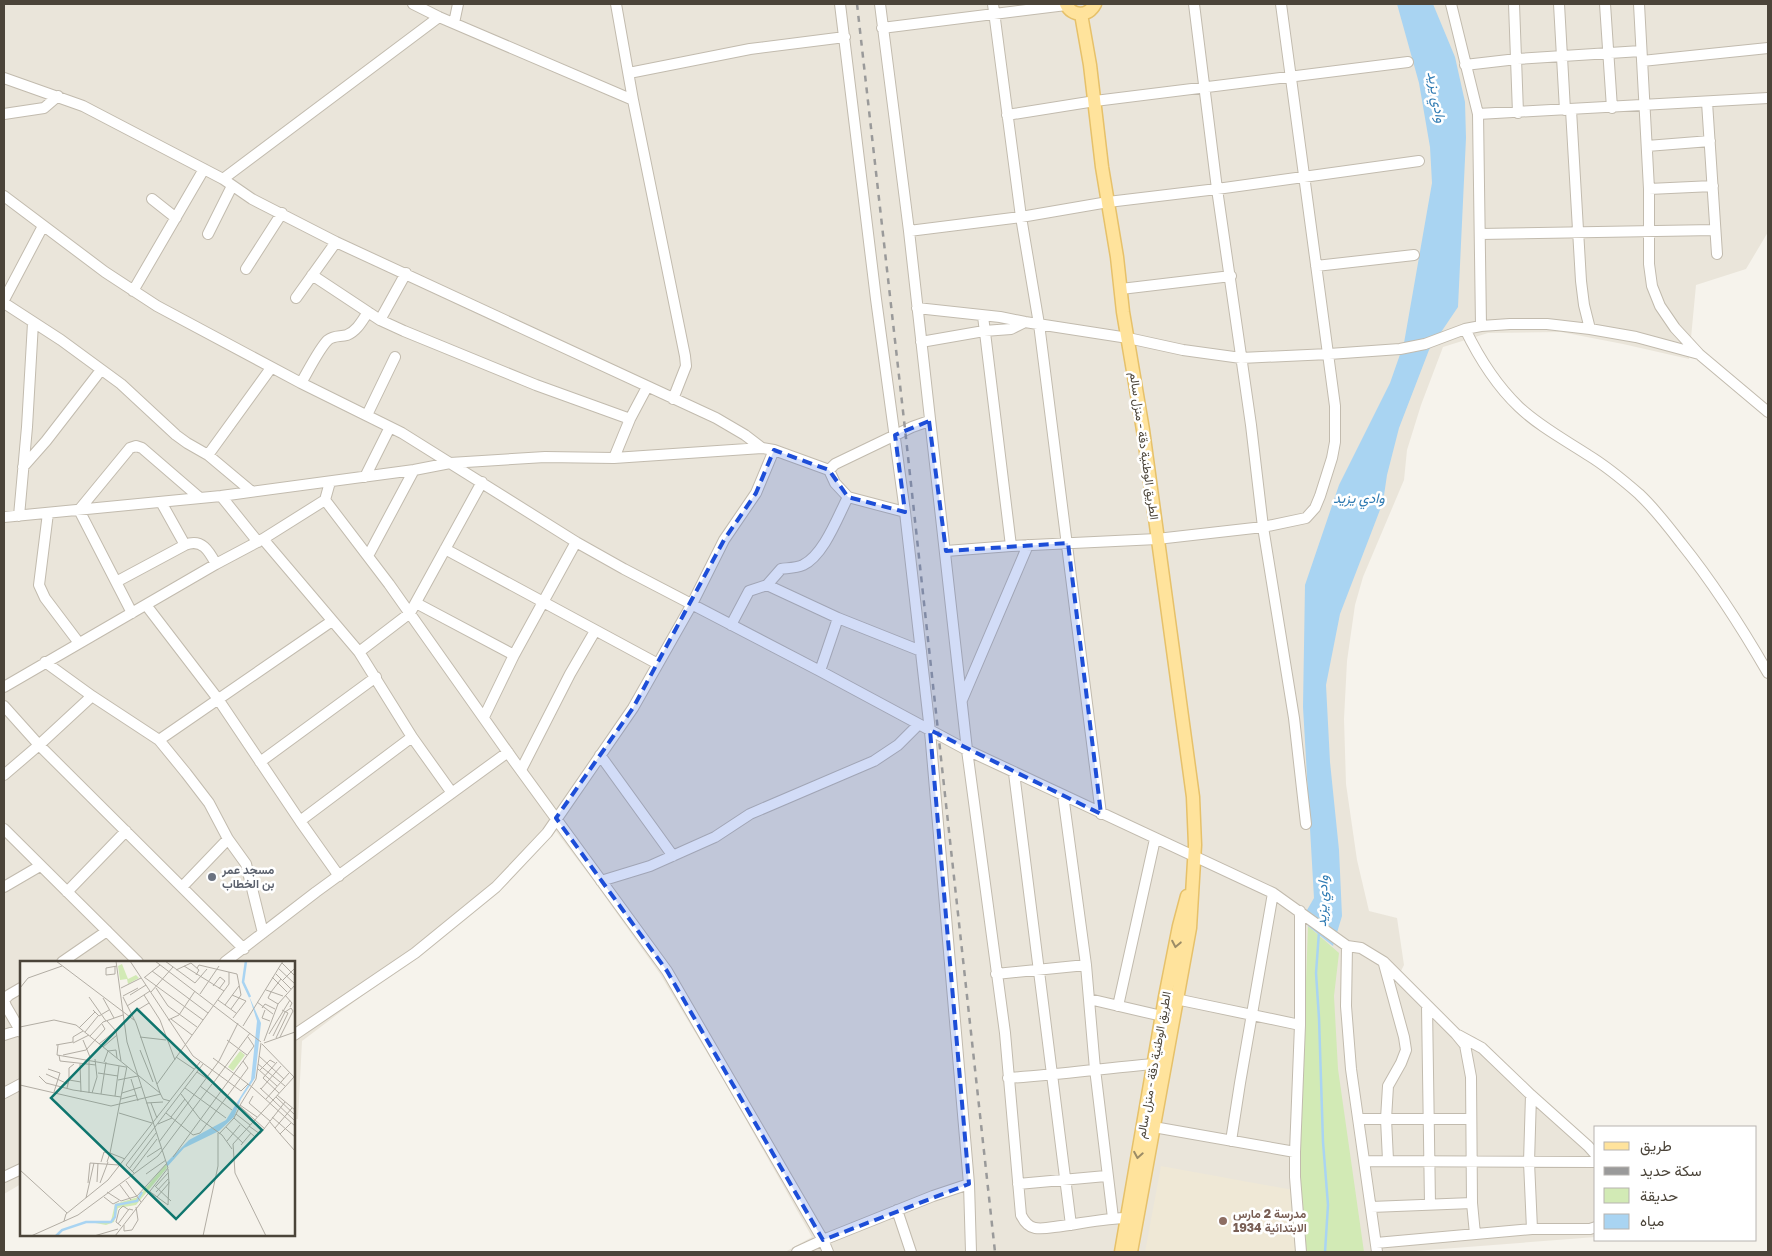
<svg xmlns="http://www.w3.org/2000/svg" width="1772" height="1256" viewBox="0 0 1772 1256" font-family="'Golos Text',Vazirmatn,sans-serif">
<rect width="100%" height="100%" fill="#f6f3ec"/>
<path fill="#eae5da" d="M4,4H1768V232L1746,269L1696,285L1689,359L1623,344L1561,332L1488,333L1443,347L1421,405L1407,450L1404,480L1363,577L1355,605L1347,661L1344,719L1346,784L1357,860L1369,911L1397,918L1404,965L1400,973L1457,1031L1475,1037L1531,1091L1596,1147V1237L1402,1252H785L812,1237L724,1081L660,974L593,880L555,830L488,901L302,1041L298,1119H294V962H21V1184L4,1194Z"/>
<path fill="#efe8d6" d="M1161,1166L1293,1190L1296,1252H1145Z"/>
<path fill="#d2eab5" d="M1308,926L1339,953L1334,996L1338,1069L1364,1252H1304L1299,1176Z"/>
<path fill="#a9d4f2" d="M1397,4H1433L1455,57L1465,102L1466,138L1458,307L1429,350L1399,428L1387,475L1383,502L1340,614L1326,685L1330,762L1339,850L1342,916L1333,946L1308,926L1303,917L1314,898L1303,707L1305,585L1339,485L1390,383L1404,343L1432,183L1430,147L1419,83Z"/>
<g fill="none" stroke-linecap="round" stroke-linejoin="round">
<path stroke="#a9d4f2" stroke-width="2.5" d="M1319,932L1316,973L1319,1018L1323,1142L1328,1205L1325,1252"/>
<g stroke="#c2bbae" stroke-width="12">
<path id="minor" d="M413,4L439,17L633,100
M616,4L633,100L685,356L686,366L673,399
M840,4L876,299L905,512L930,731L969,1184L971,1252
M880,4L909,231L967,750L1005,1033L1021,1215C1024,1221 1028,1227 1035,1228C1041,1229 1048,1228 1054,1227C1081,1224 1107,1217 1133,1218
M993,4L1021,217L1039,324L1101,814
M1194,4L1217,189L1251,425L1263,527L1294,718L1306,824
M1451,4L1478,114L1768,98
M1514,4L1518,113
M1559,4L1565,110
M1605,4L1612,108
M1639,4L1649,189V264L1652,286L1660,306L1675,328L1699,354L1768,412
M454,23L458,4
M882,28L1066,5
M1642,61L1768,48
M1465,65L1517,59L1641,51
M629,73L750,49L845,37
M4,78L83,106L223,179L252,199L336,242L716,418L745,435L762,448L774,450L829,470L835,464L912,427L929,421
M1707,102L1717,254
M1571,110L1581,281L1584,305L1590,329
M4,114L44,108L58,96
M1478,114L1481,326
M1007,115L1095,101L1408,62
M1647,146L1710,141
M223,179L439,17
M1649,189L1713,186
M4,196L105,272L157,306L301,383L402,433L576,542L624,569L820,671L967,750L1273,893L1347,946L1346,1006L1351,1069L1377,1252
M152,199L176,218
M909,231L1021,217L1108,202L1217,189L1419,161
M208,234L232,186
M1480,234L1715,230
M1316,266L1414,255
M246,269L282,213
M312,275L380,320L404,331L536,385L630,419
M1121,289L1231,276
M133,291L204,169
M296,298L336,242
M4,300L43,226
M4,303L61,340L121,384L176,435L187,443L208,455L251,491
M917,308L1000,317L1025,322L1128,338L1183,350L1241,358L1329,354L1400,349L1425,344L1465,329L1481,326L1510,324H1547L1590,329L1636,337L1699,354
M983,316L1011,546
M380,320L406,273
M1465,329C1479,358 1496,385 1519,407C1539,426 1565,440 1588,455C1606,466 1623,480 1639,494C1655,509 1668,526 1681,543C1714,584 1742,628 1768,673
M921,342L984,331L1011,329L1025,322
M301,383C307,373 320,347 328,340C334,335 340,337 347,335C357,331 362,321 368,312
M367,415L395,357
M208,455L271,368
M614,458L630,419L647,387
M23,467L46,441L101,370
M829,470L835,483L848,497L905,512
M365,477L390,427
M330,482L325,500L389,584L514,761L667,971L823,1240L797,1252
M221,496L258,542
M161,502L185,545C202,538 209,551 216,564
M48,513L39,585L45,598L79,643
M19,516L27,427L33,323
M4,517L221,496L414,470L450,463L545,457L614,458L762,448
M263,539L359,652L412,737L452,793
M445,549L658,664
M946,551L1011,546L1157,539L1263,527L1306,518L1315,508L1320,496L1332,458L1335,442V406L1281,4
M368,556L414,470
M116,582L185,545
M767,585L838,618L921,651
M416,603L514,655
M146,605L218,699L300,821L339,876
M132,613L79,510L130,448L136,446L142,448L200,498
M731,625L749,591L767,585L781,569C788,568 796,568 803,565C824,555 838,516 848,497
M359,652L410,613L482,482
M45,662L92,696L159,740L186,773L209,803L228,839L246,864L263,933
M820,671L838,618
M4,687L216,564L263,539L325,500
M962,700L1028,545
M4,706L39,745L244,949
M484,717L514,655L576,542
M159,740L332,621
M600,755L673,856
M260,762L376,677
M521,770L570,674L595,631
M1014,773L1071,1225
M4,775L39,745L92,696
M1063,795L1086,965L1095,1069L1113,1218
M300,821L412,737
M4,829L138,962
M601,881L650,866L715,837L750,814L874,761L898,745L918,725
M4,887L40,866
M182,887L228,839
M67,892L126,831
M1300,911V1025L1295,1152V1177L1301,1252
M1347,946L1361,948L1384,962L1456,1034L1465,1045L1471,1077L1472,1203L1475,1234
M62,962L107,931
M225,962L316,892L508,752
M1384,964L1404,1037L1406,1050L1401,1063L1388,1086L1386,1119L1388,1160
M996,974L1086,965
M21,988L9,995L4,1000L6,1006L21,1032
M1171,998L1300,1025
M1089,999L1162,1016
M1118,1006L1155,839
M1427,1006L1430,1204
M4,1035L20,1030
M294,1035L415,953L496,887L547,833L633,708L692,604L724,540L756,493L774,450
M1458,1035L1482,1048L1531,1095L1588,1146L1596,1155
M1008,1078C1057,1075 1105,1068 1154,1064
M4,1093L21,1084
M1531,1095L1529,1162L1532,1229
M1358,1119H1471
M1148,1126L1295,1152
M1231,1141L1240,1083L1273,893
M1364,1161L1596,1162
M4,1177L21,1169
M1018,1184L1106,1176
M1371,1207L1472,1203
M897,1210L911,1252
M1376,1243L1532,1229H1590L1596,1227
M828,1252L823,1240L933,1196L969,1184"/>
</g>
<g stroke="#e6c16a" stroke-width="15">
<path id="major" d="M1066,4C1072,17 1088,17 1095,4
M1081,14L1090,65L1102,167L1117,257L1123,312L1143,430L1193,797L1195,845L1190,928L1131,1252
M1121,1252L1165,997L1179,926L1187,896"/>
</g>
<use href="#minor" stroke="#fff" stroke-width="10"/>
<use href="#major" stroke="#ffe39c" stroke-width="12"/>
<path stroke="#9a9a9a" stroke-width="2.5" stroke-dasharray="6 6" stroke-linecap="butt" d="M857,4L905,429L995,1252"/>
</g>
<defs><path id="oneway-chevron" d="M-2-3.5L2.5 0L-2 3.5" fill="none" stroke-width="1.6" stroke-linecap="round" stroke-linejoin="round" transform="scale(1.25)"/></defs>
<g stroke="#9c8c66">
<use href="#oneway-chevron" transform="translate(1176 944) rotate(101)"/>
<use href="#oneway-chevron" transform="translate(1138 1155) rotate(100)"/>
</g>
<path fill="#1d4ed8" fill-opacity="0.2" stroke="#1d4ed8" stroke-width="4" stroke-dasharray="10 6" stroke-linejoin="round" d="M929,421L946,551L1068,543L1101,814L930,730L969,1184L823,1240L667,971L556,818L633,708L724,540L756,493L774,450L829,470L848,497L905,512L895,435Z"/>
<circle fill="#6b7280" stroke="#fff" stroke-width="2" cx="212" cy="877" r="5"/>
<circle fill="#8d6e63" stroke="#fff" stroke-width="2" cx="1223" cy="1221" r="5"/>
<g text-anchor="middle" stroke-width="5" stroke-linejoin="round" paint-order="stroke">
<g font-size="12" fill="#4b4439" stroke="#fff">
<text transform="translate(1144 446) rotate(82)" y="4">الطريق الوطنية دقة - منزل سالم</text>
<text transform="translate(1154 1065) rotate(-80)" y="4">الطريق الوطنية دقة - منزل سالم</text>
</g>
<g font-size="12" font-weight="bold" fill="#5b616d" stroke="#fff" text-anchor="start">
<text x="222" y="874">مسجد عمر<tspan x="222" dy="14">بن الخطاب</tspan></text>
</g>
<g font-size="12" font-weight="bold" fill="#785e54" stroke="#fff" text-anchor="start">
<text x="1233" y="1218">مدرسة 2 مارس<tspan x="1233" dy="14">1934 الابتدائية</tspan></text>
</g>
<g font-size="14" font-style="italic" fill="#2e7ab2" stroke="#fff">
<text transform="translate(1437 97) rotate(80)" y="5">وادي يزيد</text>
<text x="1359" y="503">وادي يزيد</text>
<text transform="translate(1322 901) rotate(-88)" y="5">وادي يزيد</text>
</g>
</g>
<g transform="translate(20 961)">
<rect width="275" height="275" fill="#f6f3ec"/>
<path d="M102,3L108,18L116,14L119,17L108,23L107,18L100,19L98,5ZM220,90L225,94L213,110L208,106ZM146,203L147,207L116,244L98,247L94,261L86,264L70,261L91,260L95,243L118,236Z" fill="#d2eab5"/>
<path d="M229,35L241,62L235,117L221,138L214,156L199,170L164,187L147,206L146,202L169,179L206,159L231,119L237,60Z" fill="#a9d4f2"/>
<path fill="none" stroke="#a9d4f2" stroke-width="2.5" d="M226,0L223,21L230,36M36,275L42,269L66,261H91L95,256L96,244L117,240L122,231"/>
<path fill="none" stroke="#b2ada4" stroke-width="1" d="M36,0L114,59M110,0L173,95L221,130L228,123M135,0L241,81M145,0L175,22L187,8M262,2L275,15M95,5V13L86,14V7L97,5M164,5L204,30M177,7L179,4L217,13L221,34L211,48M258,7L275,23M156,9L171,2L179,9L176,14M132,10L188,52M256,13L271,28M124,16L183,59M125,16L140,4M252,16L267,31M263,19L275,7M193,25L200,16L205,20L199,28M0,27L8,17L42,5M101,27L121,17M136,27L148,45L177,66M246,29L263,35M131,31L153,6M251,31L248,37L258,43M251,31L261,18M180,33L199,5M110,34L126,24M124,34L140,59L155,99M212,34L226,40L213,57M265,34L272,42L270,46M103,35L118,27M69,36L86,60M103,36L116,62L140,132L143,138L150,140M83,37L94,57M198,39L216,52M237,41L253,53M205,44L219,25M107,45L130,30M242,47L245,43L255,48M73,49L79,55L89,49M245,49L242,57L250,60M111,53L129,42M151,58L172,74M148,59L159,54L175,30M87,60L96,70L101,100M223,65L263,0M0,66L34,59L56,64L140,132M59,67L75,51M65,71L78,55M249,73L270,39M70,75L83,61L103,54M253,75L265,51L271,47L273,50L260,76M120,76L146,79M256,77L268,52L262,49M63,79L70,96M207,79L227,94M244,80L258,43L275,24M53,82L69,74M244,82L275,71M79,83L94,71M242,83L275,117M36,84L53,81V76L63,70M38,84L37,94L106,106M83,86L97,74M120,89L133,121M39,94L40,100L76,104M43,94L66,89L85,68L82,63M239,95L264,118M156,96L174,108M69,97V132M193,97L232,126L275,165M84,101L88,90L96,89L97,97M257,101L243,117L259,132M60,103L61,131M238,103L265,125M28,108L40,112L34,131M238,108L257,125M240,109L250,99L255,102M177,111L192,121M78,112L98,115M26,113L48,123M19,115L26,122L53,129L101,136M111,118L118,140M98,119L118,115M49,120V107L54,103M194,121L230,72M137,123L209,23V11M195,123L245,168M0,124L91,145L141,133M180,125L212,149M47,127L49,119L61,121M165,127L206,157M240,127L253,139M241,128L261,105M72,132L77,116L75,98M102,132L121,126M81,133L86,101M161,133L180,158L202,174L212,188M257,134L275,149M95,135L99,105M233,135L229,142L250,160M256,136L275,154M101,138L116,134M246,138L269,112M253,139L275,160M126,142L143,141M131,142L137,157M220,144L237,156M219,146L236,118L241,82M219,147L214,157L235,176M99,152L132,162M146,152L173,174L180,172L228,107L223,100M216,153L230,164M151,156L165,138M252,156L275,176M250,161L260,173L271,162M138,163L152,157M229,165L240,173L265,141M206,166L223,182M255,167L272,147M199,173L214,157M260,173L275,190M207,180L220,164M139,181L199,100L218,62M221,184L231,172M127,196L141,187M153,196L234,85L228,76M81,201L84,191L90,192L107,105M87,201L90,192L105,198M109,208L136,172M0,209L47,252M112,211L137,178M114,212L106,204L183,103M126,213L146,199M106,220L121,241M77,221L78,202M68,222L70,202L99,204M80,222L88,201M100,224L111,239M134,224L151,240M136,225L148,212M129,230L148,244L149,221M87,231L101,240L117,235M136,231L148,218M117,235L147,202M84,236L93,243L99,240M137,236L149,222L148,208M66,237L74,202M44,260L46,253L88,219L180,101M98,263L109,248L113,249M104,264V270L112,269L118,259L116,246M101,265L96,261L99,249L103,245L109,249M11,275L58,254L138,195L192,123M74,275L98,268M95,275L148,207L107,81L96,0M183,275L198,205V172M246,275L215,212L213,183L274,116"/>
<path fill="#0f766e" fill-opacity="0.15" stroke="#0f766e" stroke-width="2.5" d="M117,48L242,169L156,258L31,137Z"/>
<rect width="275" height="275" fill="none" stroke="#4b4439" stroke-width="2.5"/>
</g>
<rect width="1772" height="1256" fill="none" stroke="#4b4439" stroke-width="10"/>
<rect x="1594" y="1126" width="162" height="115" fill="#ffffff" stroke="#b7b4b0"/>
<rect x="1604" y="1142" width="25" height="8" fill="#ffe39c" stroke="#b7b4b0"/>
<text x="1640" y="1151" font-size="15" fill="#4b4439">طريق</text>
<rect x="1604" y="1167" width="25" height="8" fill="#9a9a9a" stroke="#b7b4b0"/>
<text x="1640" y="1176" font-size="15" fill="#4b4439">سكة حديد</text>
<rect x="1604" y="1188" width="25" height="15" fill="#d2eab5" stroke="#b7b4b0"/>
<text x="1640" y="1201" font-size="15" fill="#4b4439">حديقة</text>
<rect x="1604" y="1214" width="25" height="15" fill="#a9d4f2" stroke="#b7b4b0"/>
<text x="1640" y="1226" font-size="15" fill="#4b4439">مياه</text>
</svg>
